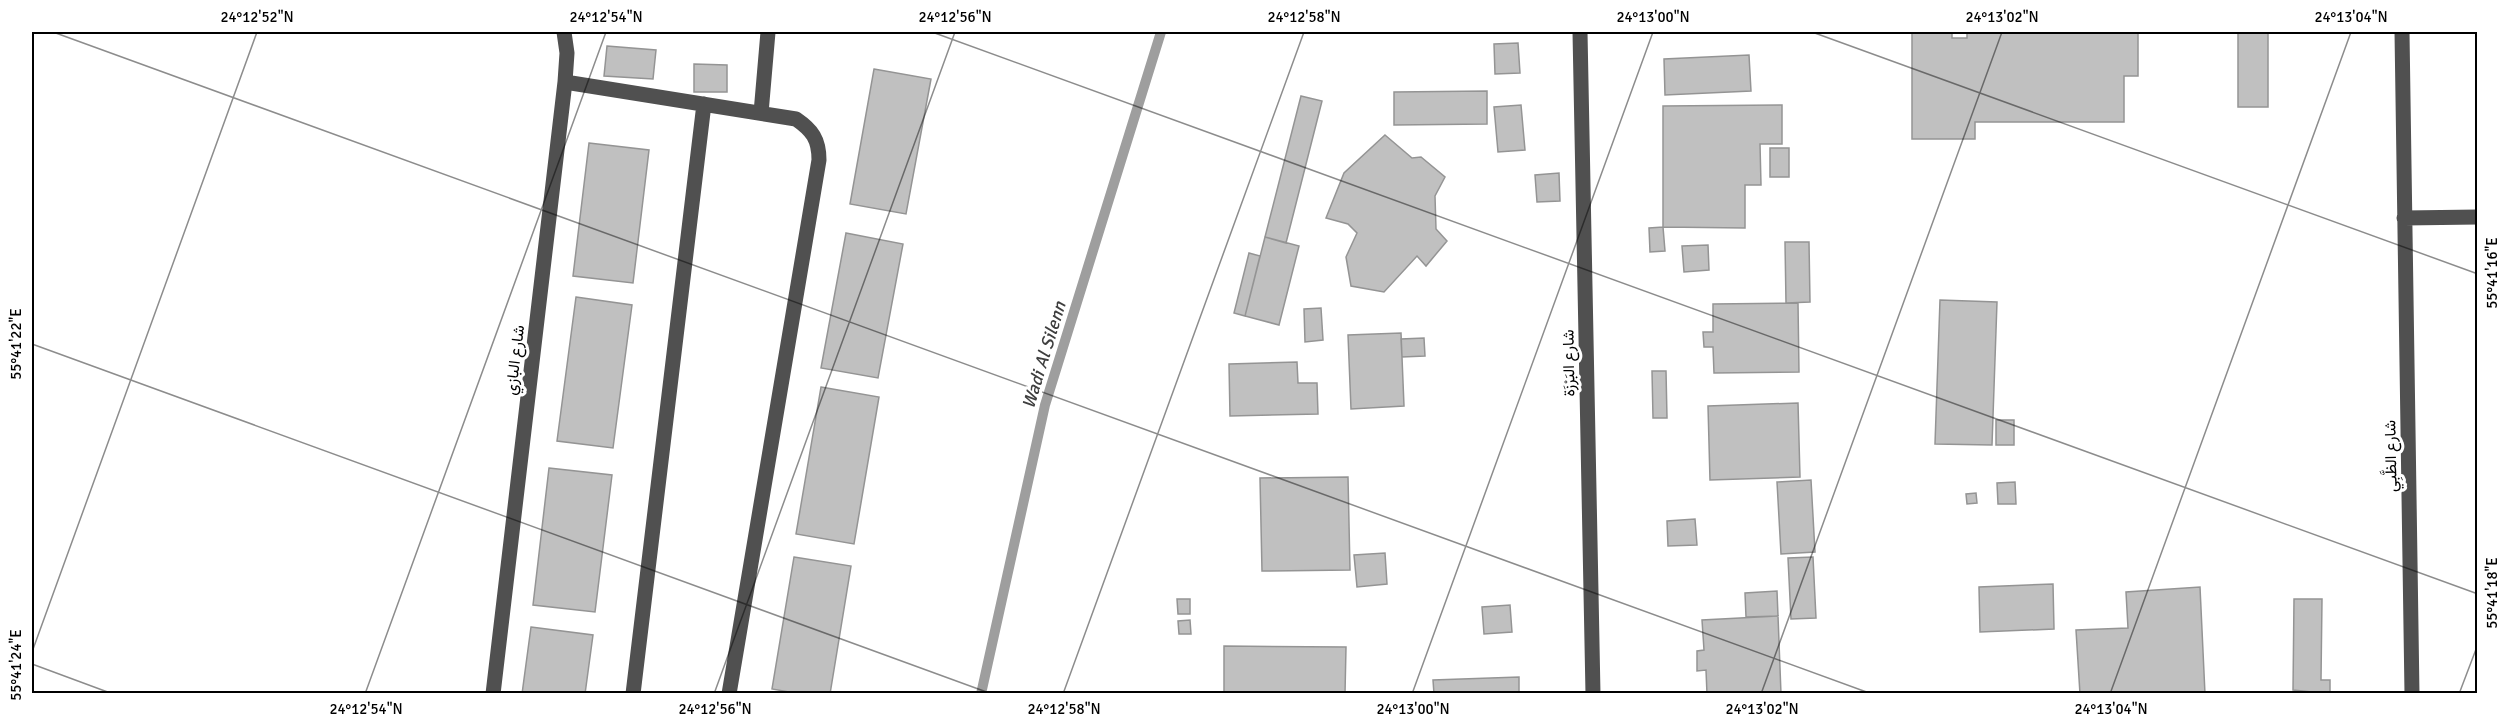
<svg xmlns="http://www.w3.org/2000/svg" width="2509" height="725" viewBox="0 0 2509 725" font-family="Signika,Vazirmatn,sans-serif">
<rect width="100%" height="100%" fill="#fff"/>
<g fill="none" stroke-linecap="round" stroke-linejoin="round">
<path stroke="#9e9e9e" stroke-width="10" d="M981,694L1045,405L1161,32"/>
</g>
<path fill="#c0c0c0" stroke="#949494" stroke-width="1.5" d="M1912,32H1952V38H1967V32H2138V76H2124V122H1975V139H1912Z
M2238,32H2268V107H2238Z
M1518,43L1520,73L1495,74L1494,44Z
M607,46L656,50L653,79L604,76Z
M1749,55L1751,91L1665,95L1664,59Z
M694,64L727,65V92H694Z
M874,69L931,79L906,214L850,204Z
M1487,91V124L1394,125V92Z
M1301,96L1322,101L1286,243L1265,237Z
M1521,105L1525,150L1498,152L1494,107Z
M1782,105V144H1760L1761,185H1745V228L1663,227V106Z
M1385,135L1412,158L1421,157L1445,177L1435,196L1436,229L1447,241L1426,266L1417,256L1384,292L1351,286L1346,257L1357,233L1348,224L1326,218L1344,173Z
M589,143L649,150L633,283L573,276Z
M1770,148H1789V177H1770Z
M1559,173L1560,201L1537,202L1535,175Z
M1663,227L1665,251L1650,252L1649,228Z
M846,233L903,244L878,378L821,368Z
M1265,237L1299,246L1279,325L1245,316Z
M1785,242H1809L1810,302L1786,303Z
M1708,245L1709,270L1684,272L1682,246Z
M1249,253L1260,256L1245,316L1234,313Z
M576,297L632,305L613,448L557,441Z
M1940,300L1997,302L1992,445L1935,444Z
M1798,303L1799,372L1714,373L1713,347H1704L1703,332H1713V304Z
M1321,308L1323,340L1305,342L1304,309Z
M1401,333L1404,406L1351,409L1348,335Z
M1424,338L1425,356L1402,357L1401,339Z
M1297,362L1298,383H1317L1318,414L1230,416L1229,364Z
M1652,371H1666L1667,418H1653Z
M821,387L879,397L854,544L796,534Z
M1798,403L1800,477L1710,480L1708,406Z
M1996,420H2014V445H1996Z
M549,468L612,475L595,612L533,605Z
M1348,477L1350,570L1262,571L1260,478Z
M1811,480L1815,552L1781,554L1777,482Z
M2015,482L2016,504H1998L1997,483Z
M1976,493L1977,503L1967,504L1966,494Z
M1695,519L1697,545L1668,546L1667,521Z
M1385,553L1387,584L1357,587L1354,555Z
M794,557L851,566L830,694H800L772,689Z
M1813,557L1816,618L1791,619L1788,558Z
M2053,584L2054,629L1980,632L1979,587Z
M2200,587L2205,694H2080L2076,630L2128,628L2126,592Z
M1777,591L1778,616L1746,617L1745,593Z
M1177,599H1190V614H1178Z
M2294,599H2322L2321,680H2330V694L2293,690Z
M1510,605L1512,632L1484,634L1482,607Z
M1778,616L1781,694H1707L1706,670L1697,671V651L1704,650L1702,620Z
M1190,620L1191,634H1179L1178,621Z
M531,627L593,635L585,694H522Z
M1224,646L1346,647L1345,694H1224Z
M1519,677V694H1434L1433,680Z"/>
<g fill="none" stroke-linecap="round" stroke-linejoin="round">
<path stroke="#505050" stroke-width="15" d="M1580,32L1593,694
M2402,32L2412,694
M565,82L796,119C812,130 819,139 819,160L729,694
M761,113L768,32
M2404,218L2478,217
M493,694L565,82L567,53L564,32
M633,694L704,104"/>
</g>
<path fill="none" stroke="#000" stroke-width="1.5" stroke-opacity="0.45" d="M53,32L1872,694M932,32L2478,594M1812,32L2478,274M32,344L992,694M32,652L257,32M32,664L113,694M365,694L606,32M714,694L955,32M1063,694L1304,32M1412,694L1653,32M1761,694L2002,32M2110,694L2351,32M2459,694L2478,644"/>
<g text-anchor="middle" stroke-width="6" stroke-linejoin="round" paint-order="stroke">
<g font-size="16" fill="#000" stroke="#fff">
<text transform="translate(514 360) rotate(-83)" y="6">شارع البازي</text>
<text transform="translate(1568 363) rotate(-91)" y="6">شارع البَرْزَة</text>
<text transform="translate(2390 456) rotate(-91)" y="6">شارع الظَّبِي</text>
</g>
<g font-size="18" font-style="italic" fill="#3f3f3f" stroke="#fff">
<text transform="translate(1044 355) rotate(-73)" y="6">Wadi Al Silenn</text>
</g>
</g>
<rect width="2509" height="725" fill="none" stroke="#ffffff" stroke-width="66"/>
<rect x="33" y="33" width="2443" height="659" fill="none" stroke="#000" stroke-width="2"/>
<g font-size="15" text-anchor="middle" fill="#000">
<text x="257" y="22">24°12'52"N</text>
<text x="606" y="22">24°12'54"N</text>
<text x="955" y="22">24°12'56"N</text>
<text x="1304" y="22">24°12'58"N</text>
<text x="1653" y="22">24°13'00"N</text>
<text x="2002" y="22">24°13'02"N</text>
<text x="2351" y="22">24°13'04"N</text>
<text transform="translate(2492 273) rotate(-90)" y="5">55°41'16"E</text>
<text transform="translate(16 344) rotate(-90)" y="5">55°41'22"E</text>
<text transform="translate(2492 593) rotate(-90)" y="5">55°41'18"E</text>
<text transform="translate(16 665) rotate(-90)" y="5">55°41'24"E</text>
<text x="366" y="714">24°12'54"N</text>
<text x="715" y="714">24°12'56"N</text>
<text x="1064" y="714">24°12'58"N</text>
<text x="1413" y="714">24°13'00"N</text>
<text x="1762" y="714">24°13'02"N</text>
<text x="2111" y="714">24°13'04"N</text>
</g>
</svg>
